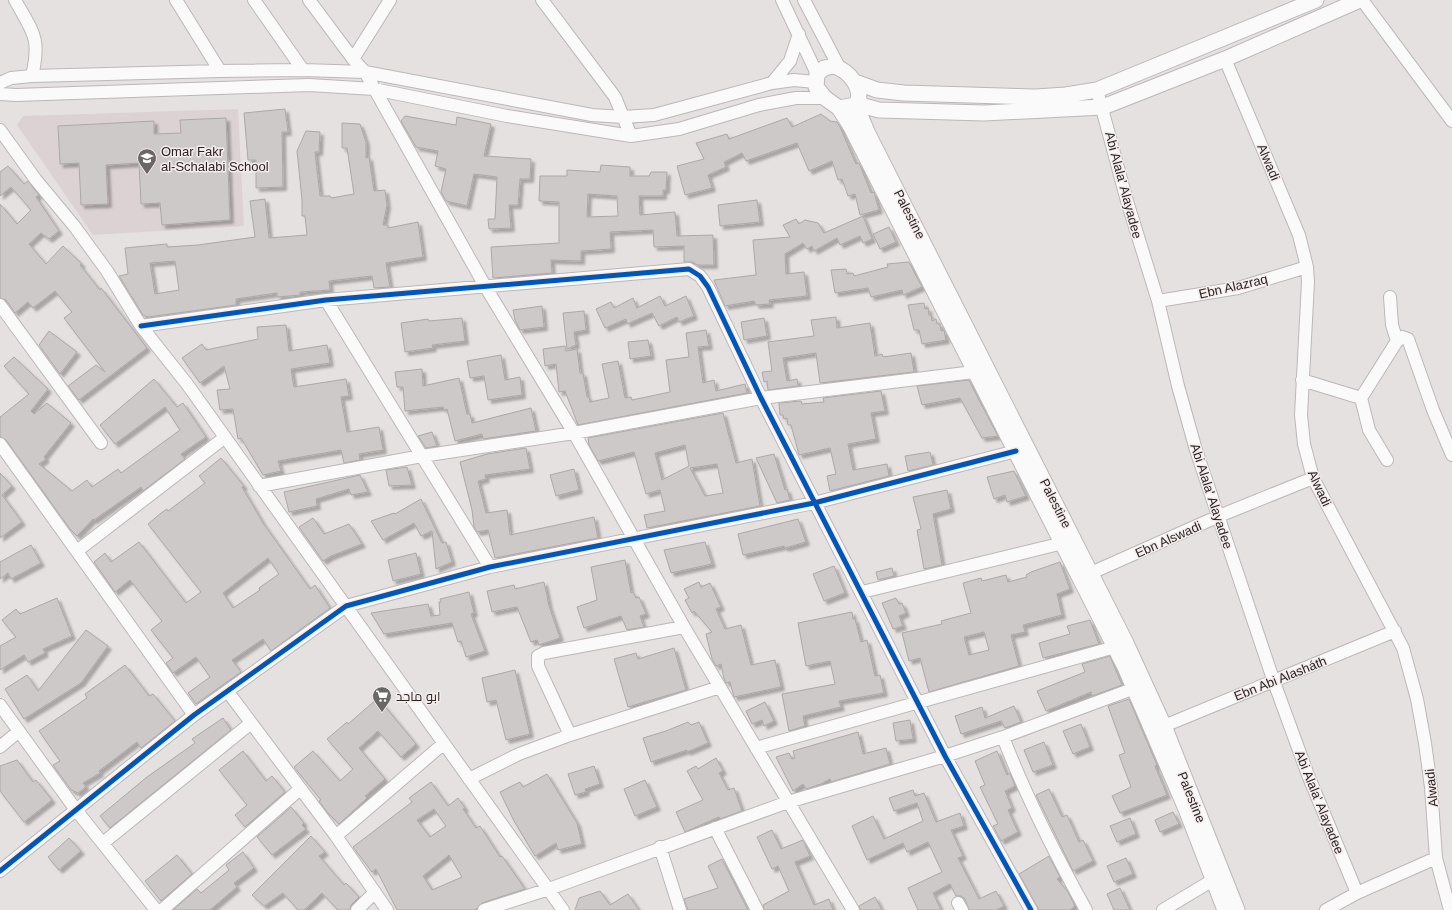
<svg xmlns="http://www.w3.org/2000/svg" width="1452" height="910" viewBox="0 0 1452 910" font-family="Helvetica,Cairo,sans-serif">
<defs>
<filter id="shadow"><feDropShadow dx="3.5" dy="3.5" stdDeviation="1" flood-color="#0004"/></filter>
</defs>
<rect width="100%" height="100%" fill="#e6e1e1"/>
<path fill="#ddd2d3" d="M238,109L244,226L93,235L17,125L23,116Z"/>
<path fill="#cdc9c9" stroke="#aca8a8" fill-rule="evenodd" filter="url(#shadow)" d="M285,109L288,132H282L283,187L256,188V160H248L244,113Z
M821,114L830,121L837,122L840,127L856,164L859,163L871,193L874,192L879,210L860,215L855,194L848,196L842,179L838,180L832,161L809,171L797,143L746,161L742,153L724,162L726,167L708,175L712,188L685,195L677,166L704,159L696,143L727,134L729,139L787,118L792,127Z
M405,116L456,125L457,117L491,124L484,156L531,159L530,179H520L518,205H509L511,228L489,229L488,219H495L497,177L474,174L467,206L446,201L441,192L446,169L435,166L438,151L416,147L401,121Z
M226,118L230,220L162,225L160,203L141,204L139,163L106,165L108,204L81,205L79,163L60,164L58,126L154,121V134L181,133L180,120Z
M342,123L360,124L366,142V158L369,157L374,191L385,190L387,205L383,225H388V228L418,222L423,257L386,263L390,287L374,288L372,276L329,281L330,290L300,292V295L277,297V293L236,299V305L148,317L143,315L119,276L128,274L125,248L167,244V247L198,245L255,237L250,201L265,199L269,238L307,235L305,216H302V200L297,151L306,131L320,132L319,152H315L320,196H330L331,198L354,194L347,148H342ZM175,261L179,290L155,294L150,263Z
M601,165L630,167V176H649L651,172H667L666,190H663V196H639L640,215L675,212L677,236L713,235L714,265H697L693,262H684V246L654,247L653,230L610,232L611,249L581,251V261L551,260L552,273L493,278L491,247L559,243V202L539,201L540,176H567V170L600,172ZM588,194L617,196L618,216L587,217Z
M8,166L24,184L28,181L39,195L36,197L59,231L49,239L41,233L29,244L46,264L63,246L82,264L80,265L100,290L101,288L147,348L79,400L68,386L96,365L105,372L64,318L72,312L55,291L33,308L28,302L15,313L6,300L0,298V204L17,224L31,210L11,187L0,196V172Z
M757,200L760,222L720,226L718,205Z
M863,216L872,239L863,243L860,236L840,245L837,238L814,251L812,246L807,249L803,243L785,254L786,274L804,272L807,296L769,300L770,304L756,305L754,301L725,306L714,280L756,275L753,240L790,237L783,225L796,219L799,224L805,220L818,223L824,233Z
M889,227L896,242L880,249L873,234Z
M909,262L922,287L903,295L902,290L871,297L868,288L835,293L831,270L846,269L847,274L853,273L854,276L888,267L887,264Z
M660,296L665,306L686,296L694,316L679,322L677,317L659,326L652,313L627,324L626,319L605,328L596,309L611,302L614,308L633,298L637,308Z
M924,303L925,309L928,308L929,315H931L932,321L936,319L937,324H940L941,331L944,330L946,340L922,344L919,330H914L908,305Z
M542,306L544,327L520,330L515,320L513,310Z
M584,311L586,330L574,332L576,345L567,349L563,313Z
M836,317L837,328L870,323L875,356L882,354L883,357L911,353L914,372L820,383L816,353L783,358L787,381L797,379L798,386L768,390L767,381L764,382L762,372L772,371L768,342L814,336L811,320Z
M462,318L465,341L432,345L433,348L405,352L401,323L428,319L429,321Z
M764,318L767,336L744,340L741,322Z
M286,325L289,351L327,345L330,363L291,369L294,387L346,379L349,396L341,397L347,432L379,427L383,450L359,454L360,460L344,463L341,450L278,461L281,471L263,475L241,438L238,439L233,409L220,410L217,390L230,389L224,366L200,383L182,358L202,344L206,350L258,339L257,327Z
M706,330L709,346L698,347L703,383L714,380L716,391L745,384L747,393L578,425L565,391L559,392L556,364L545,366L543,349L565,346L566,351L577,349L580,373H583L587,397H589L590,402L609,398L602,364L618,361L625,398L631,397L632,400L670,392L666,360L689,357L686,333Z
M49,331L77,352L60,374L39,345Z
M648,340L651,356L630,359L628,342Z
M501,355L505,380L520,377L522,395L488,400L484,376L470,378L467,361Z
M14,357L48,389L31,411L34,414L47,403L71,423L44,457L46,459L39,464L72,491L87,480L92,487L118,469L121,473L180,430L165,407L115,444L100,425L154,379L177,407L183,403L206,437L181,454L185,459L143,491L141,487L94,520L93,519L77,536L70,529L6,440L0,437V417L29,394L4,366Z
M422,369L423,386L459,378L467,414H470L472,423L531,408L536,431L483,439L482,434L455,441L447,409L444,410L443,407L405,411L403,387H397L395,372Z
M969,380L978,398L998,436L982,438L960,398L922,405L917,386Z
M881,391L885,411L871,413L876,439L848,444L853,470L887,464L889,476L830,491L827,476L836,474L830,448L799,455L791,425H788L787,418L784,419L783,415H780L779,403L801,401L802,404L824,402L823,398Z
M723,413L736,463L752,459L760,506L647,528L644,515L665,511L660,490L646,494L634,452L598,461L589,445L588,438ZM685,445L689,466L662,480L655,453ZM717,464L723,493L705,496L690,468Z
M432,432L437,446L426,448L418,436Z
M526,448L530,469L485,475L486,479L478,481L486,513L507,510L510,535L594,517L598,538L495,558L488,530L477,532L474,527L472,510L460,462L487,454Z
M930,452L933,465L908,471L905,456Z
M774,454L785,490L787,489L790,500L777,503L756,458Z
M221,458L244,486L242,487L263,523L310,589L315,585L330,608L271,651L263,639L232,660L241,672L196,704L188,693L210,677L196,657L173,673L166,663L173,658L151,630L162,621L130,580L115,592L94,562L105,553L111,562L139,542L186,603L201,592L148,524L161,513L167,509L168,511L205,483L199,476ZM268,558L279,574L259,588L260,590L233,608L223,593Z
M407,467L412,485L389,486L386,470Z
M574,469L579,490L556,496L550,475Z
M1014,471L1026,496L1007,502L1005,495L994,499L987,477Z
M0,473L12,486L2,495L22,522L0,538Z
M360,475L368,492L351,495L349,489L316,499L317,506L289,512L284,492Z
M947,490L951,509L933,514L942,565L924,569L917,530L921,529L913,497Z
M421,499L442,543L446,542L452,562L436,569L432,531L421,536L414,523L383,540L371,521L394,513L395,514Z
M313,518L324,534L349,524L362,544L331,556L323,561L299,527Z
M798,519L806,542L785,548L784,546L743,555L738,534Z
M705,542L712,564L671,573L664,550Z
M31,545L41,563L11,579L8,573L0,579V562Z
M416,553L421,574L393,581L388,560Z
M625,560L631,593L633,592L636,598L639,597L646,614L640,616L644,627L627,630L621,616L584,628L577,607L597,600L591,567Z
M1060,562L1070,589L1057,594L1062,615L1023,625L1025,632L1011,635L1019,666L929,692L920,658L909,661L902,633L942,624L941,621L971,613L963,583L981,578L982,581L1006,575L1008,582L1027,577L1026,575L1031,572ZM984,632L989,650L969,655L964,637Z
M834,566L845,593L824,601L813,574Z
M892,568L894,576L878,580L876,572Z
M544,582L549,606L560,638L539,645L537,640L531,642L517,607L492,612L487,591L514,585L515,589Z
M699,582L701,587L710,583L721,607L716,609L725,629L741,625L751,665L775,660L781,687L734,697L730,682L726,683L724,679L721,664L716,666L712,659L706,634L712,632L694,611L692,613L685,600L689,598L684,589Z
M469,592L474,613L471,614L485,651L466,657L461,641L458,642L452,623L384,634L371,613L428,604L431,616L440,615L439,602H441L440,599Z
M57,598L72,636L43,649L45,653L28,662L24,655L0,670V646L16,637L2,620L16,609L20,614Z
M896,598L899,604L902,603L906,613L899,616L903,626L893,629L882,603Z
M852,612L853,619H855L861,642L867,640L875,676L880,675L884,693L839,701L841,707L803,716L805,726L789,731L782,694L835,684L830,661L806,666L798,623Z
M1090,620L1099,644L1043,658L1039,643L1070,634L1067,626Z
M86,630L108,646L81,683L24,719L5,689L27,675L38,691Z
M674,648L686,690L628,707L614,659L636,653L638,659Z
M1110,656L1122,685L1092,696L1091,692L1046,711L1037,691L1085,672L1082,664Z
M125,665L149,696L153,694L175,721L141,748L137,742L99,771L100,773L83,783L86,787L78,793L71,790L53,765L60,761L39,731L87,698L85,694Z
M515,670L530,734L506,740L496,700L487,702L482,678Z
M378,698L416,744L401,757L378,731L359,748L385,779L365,796L367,798L339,824L328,813L319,801L321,800L294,767L313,751L340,781L353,769L327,739L347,722L348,724Z
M1129,699L1157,765L1155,766L1167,795L1120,813L1112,796L1131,787L1119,755L1125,753L1108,706Z
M765,702L774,721L764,726L762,720L752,724L746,711Z
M1014,706L1021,722L1005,728L1001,721L961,734L955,716L982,707L985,718Z
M223,718L231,730L110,828L100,816L147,777L195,743L192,739Z
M910,720L913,739L896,741L893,723Z
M688,722L691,725L699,722L708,743L687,752V750L651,762L643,738L666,731Z
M1081,724L1090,747L1073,754L1063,731Z
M858,732L863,754L886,748L890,764L831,782L830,779L821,784L806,789L803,784L793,791L776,757L789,753L792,759L795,758L793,751Z
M1044,742L1053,765L1033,772L1024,750Z
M243,751L266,781L272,776L285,792L245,827L235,815L247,805L219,770Z
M997,751L1007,775L1010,773L1015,786L1005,791L1012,808L1008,810L1018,832L1001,841L993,826L998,824L980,787L985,785L975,761Z
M716,758L723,771L719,773L728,790L734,788L742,811L720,819L719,817L685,832L676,812L703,800L687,771L696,766L698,769Z
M17,760L33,782L36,780L52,800L24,822L0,791V766Z
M594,766L600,784L585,789L586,792L575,795L568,774Z
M547,774L577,823L582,844L558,850L556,843L535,856L514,821L500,792L520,782L523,787Z
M645,780L657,807L635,816L624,789Z
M431,782L448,806L458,798L465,808L463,809L476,828L480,826L500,857L502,856L525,889L482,903L477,909L473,910H397L376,869L372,872L353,847L412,802L409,798ZM434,809L446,826L430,837L417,820ZM449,855L462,877L432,890L423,876Z
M1049,789L1062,817L1067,815L1079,842L1083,840L1093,861L1073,871L1036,795Z
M913,790L915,796L924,793L936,822L960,813L964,826L951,830L963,856L958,858L979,899L996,891L1004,906L996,910H969L965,899L961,896H956L950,884L933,893L941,910H918L908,888L942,872L928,842L907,852L903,843L867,860L852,826L873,816L884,839L923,821L917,803L894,811L889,798Z
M291,807L304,823L302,825L306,829L272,855L257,837Z
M1173,812L1179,824L1160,832L1155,820Z
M1130,818L1136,834L1117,842L1110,826Z
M772,830L781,849L803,840L810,856L795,862L814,905L829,899L833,910H764L763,905L789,891L778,866L772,869L757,837Z
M311,836L325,852L319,856L344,885L346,883L359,897L351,905L350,910H338L322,893L304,910H298L283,893L264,906L252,895Z
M69,838L81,851L59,870L48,857Z
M243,852L254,868L234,883L237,887L210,910H173L197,889L201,893L229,870L226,865Z
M177,855L192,874L161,901L145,881Z
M1049,856L1060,877L1057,879L1068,892L1075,906L1070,910H1039L1019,874Z
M1126,858L1133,874L1114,882L1107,866Z
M722,859L748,910H688L684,899L718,888L708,866Z
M1120,888L1130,910H1114L1107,894Z
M600,891L610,905L628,894L639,910H575L579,898Z
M875,897L882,910H860L859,906Z"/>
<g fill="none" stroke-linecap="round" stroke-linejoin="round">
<g stroke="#bcb7b8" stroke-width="14">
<path id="minor" d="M15,0C33,33 41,37 32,76
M176,0L220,71
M254,0L303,70
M309,0L353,59L365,72L485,286L574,433L684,627L853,910
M542,0L615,97L631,136
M782,0L817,74
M804,0L839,67
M1362,0L1452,121
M353,59L390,0
M1225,59L1299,235L1307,267L1308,282L1301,415L1304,444L1313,478L1403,648L1417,699L1425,743L1431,787L1436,858L1450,910
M0,83L11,78L32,76L220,71L303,70L365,72L592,115L623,117L654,115L772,83L794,80L815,82
M772,83L790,61L799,34
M1097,90L1127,201L1158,301L1178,386L1196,450L1274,682L1308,775L1357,893
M0,94L16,95L309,85L374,89L507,116L631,136L679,129L759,105L796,98H825
M0,130L36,180L75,227L107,271L141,326L187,384L563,910
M326,300L490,567
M1158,301L1238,288L1307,267
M0,305L101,443
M141,326L326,300L689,269L700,276L708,287L761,398L945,756L1031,910
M1397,341L1402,337L1408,339L1433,410L1452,455
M1302,380L1361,398L1369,430L1387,460
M1361,398L1397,341L1392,325L1390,297
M0,444L194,715
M259,486L422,456L574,433L761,398L982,371
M77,551L224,438
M1091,573L1219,516L1313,478
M862,592L1063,543
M228,692L336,836L387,910
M0,705L76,810L156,910
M1164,726L1395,631
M570,735L538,666V656L544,653L684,627
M1003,737C1026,797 1055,854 1086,910
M0,747L19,731
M756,748L1115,647
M469,779L519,754L570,735L720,687
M715,828L757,910
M336,836L443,744
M103,843L251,723
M660,847L680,910
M0,871L194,715L346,606L490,567L814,503L1016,451
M958,903L962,910
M162,910L300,789
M357,910L375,892
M484,910L549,889L788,802L945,756L1003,737L1135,688
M1163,910L1213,880
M1326,910L1357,893L1436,858"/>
</g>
<g stroke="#bcb7b8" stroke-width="17">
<path id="major" d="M834,66C849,71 865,89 856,105L839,108L825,98L816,87L817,74L824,68Z
M855,82L877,90L904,93L1036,97L1066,95L1097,90L1316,0
M858,101L864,106L879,110L984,113L1103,107L1225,59L1360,0
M856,105L868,134L1126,643L1164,726L1237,910
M839,108L851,127L1125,667L1186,809L1225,910"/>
</g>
<use href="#minor" stroke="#fbfafa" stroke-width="12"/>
<use href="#major" stroke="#fbfafa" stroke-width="15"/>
<g stroke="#f6ecec" stroke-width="8">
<path id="cycleway" d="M141,326L326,300L689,269L700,276L708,287L761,398L945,756L1031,910
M0,871L194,715L346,606L490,567L814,503L1016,451"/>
</g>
<use href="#cycleway" stroke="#0057b8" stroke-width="5"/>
</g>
<defs>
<g id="school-pin" transform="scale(1)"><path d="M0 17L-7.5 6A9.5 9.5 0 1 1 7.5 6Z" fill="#6b6767" stroke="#f6ecec"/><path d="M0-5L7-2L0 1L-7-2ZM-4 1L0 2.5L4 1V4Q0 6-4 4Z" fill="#fff"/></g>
<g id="supermarket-pin" transform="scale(1)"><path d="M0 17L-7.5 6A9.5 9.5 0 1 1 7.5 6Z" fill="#6b6767" stroke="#f6ecec"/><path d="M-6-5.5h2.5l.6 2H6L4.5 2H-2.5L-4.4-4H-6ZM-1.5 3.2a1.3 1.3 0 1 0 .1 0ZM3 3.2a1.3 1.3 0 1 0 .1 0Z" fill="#fff"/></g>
</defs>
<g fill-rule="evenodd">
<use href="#school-pin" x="147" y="158"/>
<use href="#supermarket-pin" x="382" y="696"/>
</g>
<g text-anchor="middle" stroke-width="3" stroke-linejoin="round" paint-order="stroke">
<g font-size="13" fill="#292525" stroke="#f6ecec" text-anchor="start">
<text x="161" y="156">Omar Fakr<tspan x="161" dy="15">al-Schalabi School</tspan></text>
<text x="396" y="701">ابو ماجد</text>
</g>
<g font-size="13" fill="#292525" stroke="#f6ecec">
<text transform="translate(1269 162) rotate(67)" y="5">Alwadi</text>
<text transform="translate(1124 185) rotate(75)" y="5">Abi Alala' Alayadee</text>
<text transform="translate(910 214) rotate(63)" y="5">Palestine</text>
<text transform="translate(1233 286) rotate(-13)" y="5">Ebn Alazraq</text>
<text transform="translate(1320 488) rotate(65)" y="5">Alwadi</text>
<text transform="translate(1212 496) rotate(72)" y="5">Abi Alala' Alayadee</text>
<text transform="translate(1056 503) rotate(63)" y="5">Palestine</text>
<text transform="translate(1168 539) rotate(-24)" y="5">Ebn Alswadi</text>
<text transform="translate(1280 678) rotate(-22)" y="5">Ebn Abi Alasháth</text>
<text transform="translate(1431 788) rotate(-96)" y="5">Alwadi</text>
<text transform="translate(1192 797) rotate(68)" y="5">Palestine</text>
<text transform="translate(1320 802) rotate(68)" y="5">Abi Alala' Alayadee</text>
</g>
</g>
</svg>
